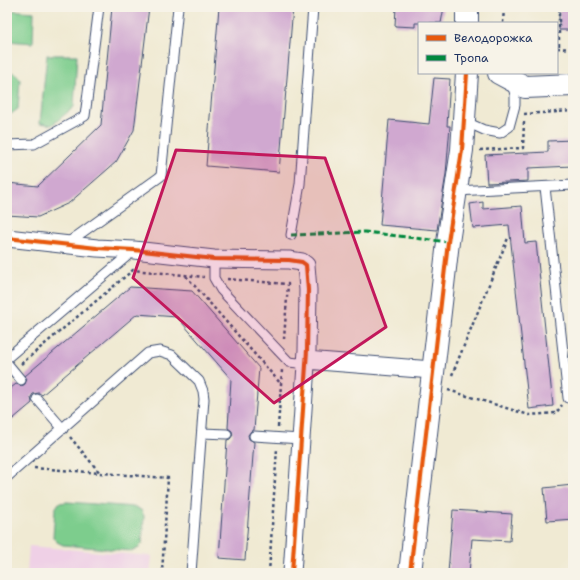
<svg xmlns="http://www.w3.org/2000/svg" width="580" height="580" viewBox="0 0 580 580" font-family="'Shantell Sans',sans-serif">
<rect width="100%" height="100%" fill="#f7f3e8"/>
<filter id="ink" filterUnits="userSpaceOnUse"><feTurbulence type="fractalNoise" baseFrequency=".025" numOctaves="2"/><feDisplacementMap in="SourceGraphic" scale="8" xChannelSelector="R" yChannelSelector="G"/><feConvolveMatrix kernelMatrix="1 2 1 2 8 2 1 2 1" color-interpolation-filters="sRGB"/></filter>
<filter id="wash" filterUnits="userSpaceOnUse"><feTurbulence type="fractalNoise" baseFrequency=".012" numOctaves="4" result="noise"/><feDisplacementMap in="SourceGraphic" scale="16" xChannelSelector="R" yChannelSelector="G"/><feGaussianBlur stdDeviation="0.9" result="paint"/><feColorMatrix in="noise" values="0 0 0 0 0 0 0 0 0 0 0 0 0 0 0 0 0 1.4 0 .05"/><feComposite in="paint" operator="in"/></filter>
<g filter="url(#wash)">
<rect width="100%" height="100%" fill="#f0ead3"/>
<path fill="#efd0e6" d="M29,546L152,556L150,573H27Z"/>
<path fill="#7dcd8d" stroke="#4c7e76" d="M7,10L34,12L33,43L7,41Z
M47,55H77L74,107L52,125L40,123Z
M7,72C13,72 18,73 20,80L18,109L11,114H7Z
M67,502L135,507L141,510L144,516L142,544L137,549L132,551L63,545L57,542L53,537L55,509L59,503Z"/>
<g id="blocks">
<path fill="#d0a8d0" d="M112,7H149L134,130L116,162L69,203L38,217L7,215V183L38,186L101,125Z
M219,7H293L279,172L206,166Z
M396,7H444L441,23H415V27L395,26Z
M559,7H573V30H559Z
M434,78L450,79L447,126H450L446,174L437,230L380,225L389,120L429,124Z
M573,140V166L528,168V181L487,183L485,155L548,152V141Z
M483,202V209L522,206L525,243L536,242L553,406L529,409L509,225L473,228L470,204Z
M130,287L192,291L259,368L254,430L251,431L248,435L249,439L254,442L245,560L219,558L227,440L230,439L233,435L232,431L228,428L231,379L177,317L137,314L42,395L39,393L33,394L31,397L32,403L7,424V391L16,384L22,386L25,384L27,379L25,376Z
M573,485V519L547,521L544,488Z
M453,510L512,514L510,541L472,539L469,573H448Z"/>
</g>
</g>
<g filter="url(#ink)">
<use href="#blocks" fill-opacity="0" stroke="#3b4b70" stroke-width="1"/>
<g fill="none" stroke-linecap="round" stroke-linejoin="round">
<g stroke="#3b4b70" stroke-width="11">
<path id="service" d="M464,121L484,130L500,133L509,127L515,105V95L512,83
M7,145L34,144L85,116L99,7
M545,187L568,398H573
M456,191L573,185
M291,235L300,184L313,7
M66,244L161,176L178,7
M214,259V278L221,290L289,362L298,363L306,360
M7,358L133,251
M7,363L21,380
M37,399L63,429
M202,433L227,434
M254,436L301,439
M7,477L148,353L160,351L172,355L199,381L203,391L204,399L191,573"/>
</g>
<g stroke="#3b4b70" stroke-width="19">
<path id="minor" d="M7,238L97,248L134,250L214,259L289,260L302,262L306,265L308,290L307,350L292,573
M306,360L432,370"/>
</g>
<g stroke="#3b4b70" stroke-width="24">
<path id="tertiary" d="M467,7V23
M499,73L525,87L573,85
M410,573L448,242L462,150L467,73"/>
</g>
<path stroke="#3b4b70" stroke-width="2.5" stroke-dasharray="3 3" stroke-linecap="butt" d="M559,7V48
M503,23L504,7
M557,48L573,49
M524,114L573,111
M480,150L523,148L524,121
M186,276L281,384
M227,279L288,284L284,339
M21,364L133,270L204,277
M452,375L508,238
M448,390L529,415L556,413L562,405
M278,427L282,370
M70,437L100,473
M34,468L168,478L162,573
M269,573L277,448"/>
<use href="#service" stroke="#fff" stroke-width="9"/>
<use href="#minor" stroke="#fff" stroke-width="17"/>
<use href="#tertiary" stroke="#fff" stroke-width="22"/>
<path stroke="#00873e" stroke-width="3" stroke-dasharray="6 3" stroke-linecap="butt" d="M291,235L365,232L448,242"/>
<g stroke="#f7f3e8" stroke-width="6">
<path id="cycleway" d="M7,238L97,248L134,250L214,259L289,260L302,262L306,265L308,290L307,350L292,573
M410,573L448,242L462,150L467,73"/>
</g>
<use href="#cycleway" stroke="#e8590c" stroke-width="4"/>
</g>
</g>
<path fill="#c2185b" fill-opacity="0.2" stroke="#c2185b" stroke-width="3" stroke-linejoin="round" d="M176,150L325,158L386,327L274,403L133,278Z"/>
<rect width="580" height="580" fill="none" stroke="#f7f3e8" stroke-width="24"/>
<rect x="418" y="22" width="140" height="52" fill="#f7f3e8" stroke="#9fa5b1"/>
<rect x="426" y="35" width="20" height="6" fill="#e8590c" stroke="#9fa5b1"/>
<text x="454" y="42" font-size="12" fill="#1b2f5e">Велодорожка</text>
<rect x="426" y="55" width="20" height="6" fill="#00873e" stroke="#9fa5b1"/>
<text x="454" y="62" font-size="12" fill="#1b2f5e">Тропа</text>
</svg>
